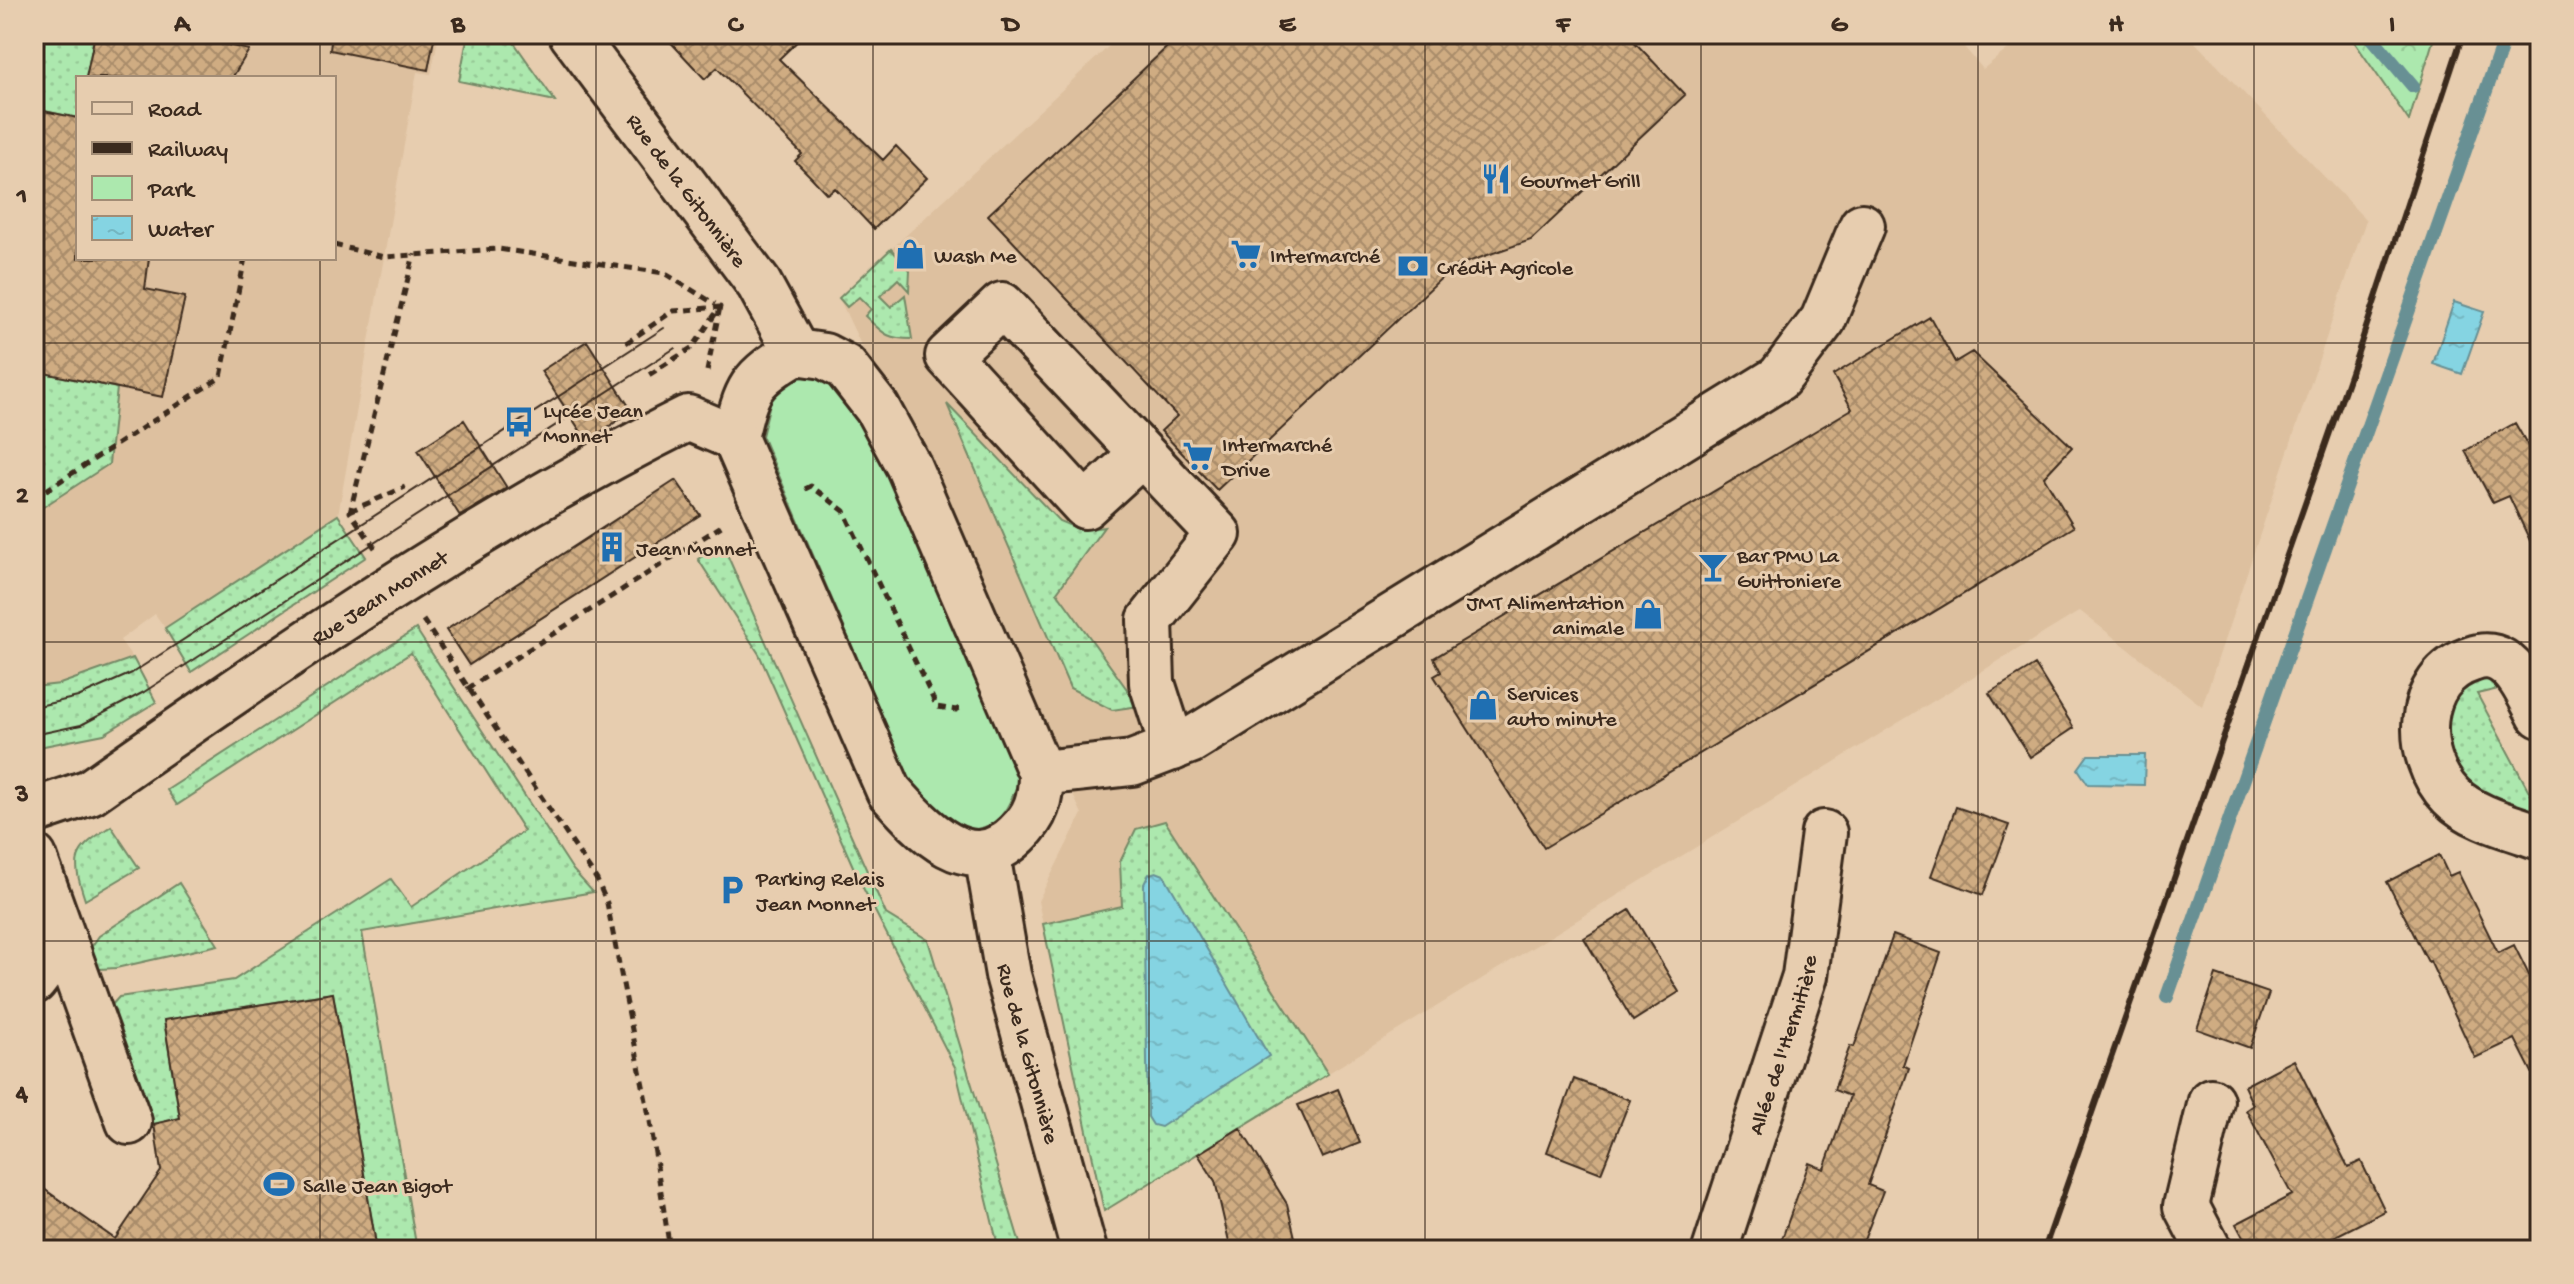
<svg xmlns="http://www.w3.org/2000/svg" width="2574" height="1284" viewBox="0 0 2574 1284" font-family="'Gochi Hand',sans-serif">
<defs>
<pattern id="grass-dots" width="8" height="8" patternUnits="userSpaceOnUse" patternTransform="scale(2)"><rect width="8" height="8" fill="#ace8ae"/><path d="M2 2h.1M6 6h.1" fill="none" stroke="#95c795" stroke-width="1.8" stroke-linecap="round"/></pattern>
<pattern id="forest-crowns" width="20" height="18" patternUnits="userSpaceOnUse" patternTransform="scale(2)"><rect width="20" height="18" fill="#ace8ae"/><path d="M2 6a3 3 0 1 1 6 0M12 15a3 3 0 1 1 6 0" fill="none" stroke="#95c795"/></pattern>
<pattern id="water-ripples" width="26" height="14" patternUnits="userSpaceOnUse" patternTransform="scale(2)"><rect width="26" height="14" fill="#85d4e2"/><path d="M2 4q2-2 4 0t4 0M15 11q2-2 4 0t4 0" fill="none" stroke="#74b6c1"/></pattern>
<pattern id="building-cross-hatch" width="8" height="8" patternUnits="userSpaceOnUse" patternTransform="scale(2)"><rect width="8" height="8" fill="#cfac82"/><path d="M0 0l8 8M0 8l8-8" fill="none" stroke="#a98c6a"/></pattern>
</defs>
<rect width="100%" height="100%" fill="#e7cdaf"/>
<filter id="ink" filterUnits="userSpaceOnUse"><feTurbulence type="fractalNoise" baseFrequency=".0125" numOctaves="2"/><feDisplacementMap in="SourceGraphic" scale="16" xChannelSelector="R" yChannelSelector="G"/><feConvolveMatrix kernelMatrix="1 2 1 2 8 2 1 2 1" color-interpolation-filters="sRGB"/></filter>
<g filter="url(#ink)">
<path fill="#ddc09f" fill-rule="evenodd" d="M34,34H439L431,74L417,72L338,515L165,628L155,614L120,640L133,658L60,684L34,687ZM78,78H334V258H78Z
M1122,34H1953L1983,69L2027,34H2187L2366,220L2202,706L2080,611L1104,1211L1038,901L1082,814L839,298Z"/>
<path fill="url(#grass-dots)" stroke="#748966" stroke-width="2" d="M34,34H95L86,78H78V118L34,109Z
M468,34H508L555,101L459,81Z
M891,249L910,270L909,291L898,279L880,296L891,307L905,295L912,339C886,339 883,333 865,316L871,309L859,297L847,307L839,298Z
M34,264L44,266L34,317Z
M34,371L117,388L109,464L34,513Z
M947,404L1059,521L1081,530L1104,527L1057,592L1139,706L1112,710L1070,688Z
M338,515L366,557L191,672L165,628Z
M722,543L886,914L928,940L1022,1250H999L955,1067L859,880L759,654L698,559Z
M416,629L573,870L593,892L362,932L417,1250H377L333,993L164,1020L180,1118L153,1124L110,1022V1007L119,997L234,980L391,879L411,907L524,831L411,653L177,805L167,790Z
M133,658L156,702L104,734L34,748V687L60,684Z
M2474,676L2499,677L2511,686L2477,694L2531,795L2540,793V818L2480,809L2439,751L2451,687Z
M1165,821L1328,1074L1104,1211L1043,924L1122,906L1120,862L1136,829Z
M111,826L139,868L85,900C71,857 73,851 111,826Z
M179,883L218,945L116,968L100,969L90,961V949L99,936Z"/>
<path fill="url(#forest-crowns)" stroke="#748966" stroke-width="2" d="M2349,34H2435L2409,121Z"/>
<path fill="#ace8ae" stroke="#748966" stroke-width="2" d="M817,375L844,389L862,410L1001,728L1019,780C1006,814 998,832 958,830L912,786L762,436L773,391L798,378Z"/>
<path fill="url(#water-ripples)" stroke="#679094" stroke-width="2" d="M2454,302L2484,312L2462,374L2433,364Z
M2088,755H2145L2144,785L2088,784L2078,769Z
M1156,872L1164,875L1269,1056L1161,1127L1153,1125L1148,1117L1144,884L1149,874Z"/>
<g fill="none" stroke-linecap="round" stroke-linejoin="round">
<path stroke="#679094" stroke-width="14" d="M2369,34L2413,86
M2167,997L2506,34"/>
</g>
<path fill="url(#building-cross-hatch)" stroke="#3b2a1e" stroke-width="2" d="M95,34H181L249,50L232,78H86Z
M332,34H435L428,70L330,50Z
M663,34H805L779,59L883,160L896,146L927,178L874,229L835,188L827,194L812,178L795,161L802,154L717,68L705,79Z
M1181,34H1627L1685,95L1531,240L1453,267L1217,490L1161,431L1177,416L988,215Z
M34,109L78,118V258H149L145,289L185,297L163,397L34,371V317L44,266L34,264Z
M1930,317L1955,362L1972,352L2072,447L2044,477L2074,527L1544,848L1434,676L1441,672L1434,658L1852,409L1833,375Z
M587,341L632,411L587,441L541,371Z
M464,420L507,488L460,516L418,450Z
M2515,423L2540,467V562L2509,496L2493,503L2465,451Z
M676,480L700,515L469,665L446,630Z
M2035,665L2074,728L2030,757L1989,693Z
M1956,807L2009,825L1983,895L1931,876Z
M2439,855L2449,876L2458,872L2498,953L2514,945L2540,997V1088L2515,1039L2475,1058L2430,961L2428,962L2387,882Z
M1630,910L1679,992L1633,1021L1584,938Z
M1893,935L1941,953L1903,1065L1909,1068L1868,1185L1883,1191L1860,1250H1778L1809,1163L1824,1169L1850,1096L1834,1090L1850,1046L1854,1047Z
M2216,975L2269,993L2250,1048L2197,1029Z
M333,993L377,1250H34V1182L115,1239L161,1171L154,1124L180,1118L164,1020Z
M2294,1060L2348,1167L2361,1161L2385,1211L2308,1250H2250L2236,1224L2292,1195L2246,1110L2253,1105L2244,1086Z
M1574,1079L1630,1100L1601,1173L1547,1152Z
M1338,1089L1360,1143L1322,1158L1298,1105Z
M1240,1128L1287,1204L1298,1250H1231L1215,1181L1198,1154Z"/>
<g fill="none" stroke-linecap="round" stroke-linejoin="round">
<g stroke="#3b2a1e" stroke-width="50">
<g id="minor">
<path id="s1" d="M572,34L759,284L796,352"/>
<path d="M796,352L824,356L845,367L877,408L908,465L1041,773C1041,799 1036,816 1017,834C969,882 922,828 889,791L735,438C747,388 749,379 796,352Z"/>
<path d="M1142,454L1085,506L948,356L1002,305L1218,534L1150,620L1152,683L1173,748"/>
<path d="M2540,715C2530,697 2520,672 2502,661C2492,655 2483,655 2472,659C2414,677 2413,757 2451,796C2472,818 2512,827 2540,837"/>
<path d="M1041,773L1132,763L1190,741L1779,378L1823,320L1862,226"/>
<path id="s2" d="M34,811L90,792C282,657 477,523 688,418L735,438"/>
<path id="s3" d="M987,854L1008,975L1084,1250"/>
<path d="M34,857L129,1122"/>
<path d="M34,981L64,942"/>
<path id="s4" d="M1715,1250L1805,976L1824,833"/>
<path d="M2209,1250L2186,1206L2211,1101"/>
</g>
</g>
<path stroke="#3b2a1e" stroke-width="5" stroke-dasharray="8 6" stroke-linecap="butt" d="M334,245L384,257L498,249L664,273L715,304
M626,343L673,311L720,307L693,347L647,376
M707,371L720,307
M805,489L811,486L844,511L937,707L956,710L964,706
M34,498L221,377L245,258
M350,511L405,487
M375,548L350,512L414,254
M423,620L597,880L607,903L650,1121L670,1250
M467,689L726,523"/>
<use href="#minor" stroke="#e7cdaf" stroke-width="44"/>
<path stroke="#3b2a1e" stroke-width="2" d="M34,707L78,697L132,673L664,328
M34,735L81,725L144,692L675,348"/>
<path stroke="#3b2a1e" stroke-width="6" d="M2044,1250L2357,355L2463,34"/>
</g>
</g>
<path fill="none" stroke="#3b2a1e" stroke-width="2" stroke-opacity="0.55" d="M320,34V78M596,34V1250M873,34V1250M1149,34V1250M1425,34V1250M1701,34V1250M1978,34V1250M2254,34V1250M320,258V1250M34,343H2540M34,642H2540M34,941H2540"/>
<defs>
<g id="restaurant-bare" transform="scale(2.4)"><path d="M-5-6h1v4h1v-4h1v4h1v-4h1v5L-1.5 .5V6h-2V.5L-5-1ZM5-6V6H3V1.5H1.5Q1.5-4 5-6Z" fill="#1f6fb2" stroke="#e7cdaf" stroke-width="2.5" paint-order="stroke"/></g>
<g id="shop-bare" transform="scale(2.4)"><path d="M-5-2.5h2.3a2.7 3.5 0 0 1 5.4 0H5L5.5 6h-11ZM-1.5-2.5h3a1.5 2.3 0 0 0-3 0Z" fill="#1f6fb2" stroke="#e7cdaf" stroke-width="2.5" paint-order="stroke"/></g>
<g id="supermarket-bare" transform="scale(2.4)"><path d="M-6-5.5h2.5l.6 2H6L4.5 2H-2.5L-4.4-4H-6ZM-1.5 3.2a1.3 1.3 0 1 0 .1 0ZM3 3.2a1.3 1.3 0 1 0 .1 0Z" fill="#1f6fb2" stroke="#e7cdaf" stroke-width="2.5" paint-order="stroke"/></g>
<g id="bank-bare" transform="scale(2.4)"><path d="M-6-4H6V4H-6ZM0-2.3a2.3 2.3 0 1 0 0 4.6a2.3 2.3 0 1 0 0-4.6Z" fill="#1f6fb2" stroke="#e7cdaf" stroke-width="2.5" paint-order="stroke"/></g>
<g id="bus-bare" transform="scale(2.4)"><path d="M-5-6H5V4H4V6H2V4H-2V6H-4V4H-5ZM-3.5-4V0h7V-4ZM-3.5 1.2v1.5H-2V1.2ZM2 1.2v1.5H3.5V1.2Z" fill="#1f6fb2" stroke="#e7cdaf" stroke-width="2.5" paint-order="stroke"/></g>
<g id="building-bare" transform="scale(2.4)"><path d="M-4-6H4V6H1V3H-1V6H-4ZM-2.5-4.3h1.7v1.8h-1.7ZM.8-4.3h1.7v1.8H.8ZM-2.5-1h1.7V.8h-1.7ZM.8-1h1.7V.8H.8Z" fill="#1f6fb2" stroke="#e7cdaf" stroke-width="2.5" paint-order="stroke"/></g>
<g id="bar-bare" transform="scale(2.4)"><path d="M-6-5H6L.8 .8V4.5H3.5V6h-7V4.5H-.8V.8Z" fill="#1f6fb2" stroke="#e7cdaf" stroke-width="2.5" paint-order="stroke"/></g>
<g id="parking-bare" transform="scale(2.4)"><path d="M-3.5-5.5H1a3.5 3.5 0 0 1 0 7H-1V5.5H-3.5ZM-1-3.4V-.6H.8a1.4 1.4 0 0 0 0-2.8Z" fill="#1f6fb2" stroke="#e7cdaf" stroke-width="2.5" paint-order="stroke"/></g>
<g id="stadium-bare" transform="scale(2.4)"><path d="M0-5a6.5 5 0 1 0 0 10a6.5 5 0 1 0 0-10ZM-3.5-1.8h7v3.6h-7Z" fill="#1f6fb2" stroke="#e7cdaf" stroke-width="2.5" paint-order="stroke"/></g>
</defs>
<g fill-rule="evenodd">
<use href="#restaurant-bare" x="1496" y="179"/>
<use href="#shop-bare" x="910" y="254"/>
<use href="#supermarket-bare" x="1246" y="254"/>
<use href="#bank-bare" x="1413" y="266"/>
<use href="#bus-bare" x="519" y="422"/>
<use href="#supermarket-bare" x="1198" y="456"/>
<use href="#building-bare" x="612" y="547"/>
<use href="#bar-bare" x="1713" y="567"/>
<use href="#shop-bare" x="1648" y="614"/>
<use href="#shop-bare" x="1483" y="705"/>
<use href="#parking-bare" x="732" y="890"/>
<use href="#stadium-bare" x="279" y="1184"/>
</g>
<g text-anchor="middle" stroke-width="6" stroke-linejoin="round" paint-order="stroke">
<g font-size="22" fill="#3b2a1e" stroke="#e7cdaf" text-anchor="start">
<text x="1520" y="187">Gourmet Grill</text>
<text x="934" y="262">Wash Me</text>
<text x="1270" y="262">Intermarché</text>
<text x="1437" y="274">Crédit Agricole</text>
<text x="543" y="417">Lycée Jean<tspan x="543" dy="25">Monnet</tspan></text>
<text x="1222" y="451">Intermarché<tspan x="1222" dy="25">Drive</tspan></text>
<text x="636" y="555">Jean Monnet</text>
<text x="1737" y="562">Bar PMU La<tspan x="1737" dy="25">Guittoniere</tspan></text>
<text x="1624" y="609" text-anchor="end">JMT Alimentation<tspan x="1624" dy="25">animale</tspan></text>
<text x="1507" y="700">Services<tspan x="1507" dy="25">auto minute</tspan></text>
<text x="756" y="885">Parking Relais<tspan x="756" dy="25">Jean Monnet</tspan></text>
<text x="303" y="1192">Salle Jean Bigot</text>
</g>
<g font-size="22" fill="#3b2a1e" stroke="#e7cdaf">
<text dy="8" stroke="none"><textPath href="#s1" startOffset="194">Rue de la Gitonnière</textPath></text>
<text dy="8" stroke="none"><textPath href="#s2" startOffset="408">Rue Jean Monnet</textPath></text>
<text dy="8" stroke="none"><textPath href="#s4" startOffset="216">Allée de l'Hermitière</textPath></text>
<text dy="8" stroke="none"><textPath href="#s3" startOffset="204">Rue de la Gitonnière</textPath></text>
</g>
</g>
<rect width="2574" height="1284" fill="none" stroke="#e7cdaf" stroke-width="88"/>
<rect x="76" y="76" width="260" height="184" fill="#e7cdaf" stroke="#a28c75" stroke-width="2"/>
<rect x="92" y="102" width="40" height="12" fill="#e7cdaf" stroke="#a28c75" stroke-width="2"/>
<text x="148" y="116" font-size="24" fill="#3b2a1e">Road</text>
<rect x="92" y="142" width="40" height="12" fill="#3b2a1e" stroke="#a28c75" stroke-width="2"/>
<text x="148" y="156" font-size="24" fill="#3b2a1e">Railway</text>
<rect x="92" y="176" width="40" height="24" fill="#ace8ae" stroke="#a28c75" stroke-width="2"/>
<text x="148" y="196" font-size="24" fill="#3b2a1e">Park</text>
<rect x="92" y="216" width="40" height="24" fill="url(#water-ripples)" stroke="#a28c75" stroke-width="2"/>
<text x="148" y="236" font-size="24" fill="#3b2a1e">Water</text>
<rect x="44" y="44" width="2486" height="1196" fill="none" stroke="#3b2a1e" stroke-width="3"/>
<g font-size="26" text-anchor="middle" font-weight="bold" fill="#3b2a1e">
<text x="182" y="31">A</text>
<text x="458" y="31">B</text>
<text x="735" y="31">C</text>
<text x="1011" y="31">D</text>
<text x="1287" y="31">E</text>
<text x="1563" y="31">F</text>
<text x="1839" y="31">G</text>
<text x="2116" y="31">H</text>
<text x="2392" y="31">I</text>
<text x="22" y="203">1</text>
<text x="22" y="502">2</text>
<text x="22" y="801">3</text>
<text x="22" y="1100">4</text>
</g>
</svg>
